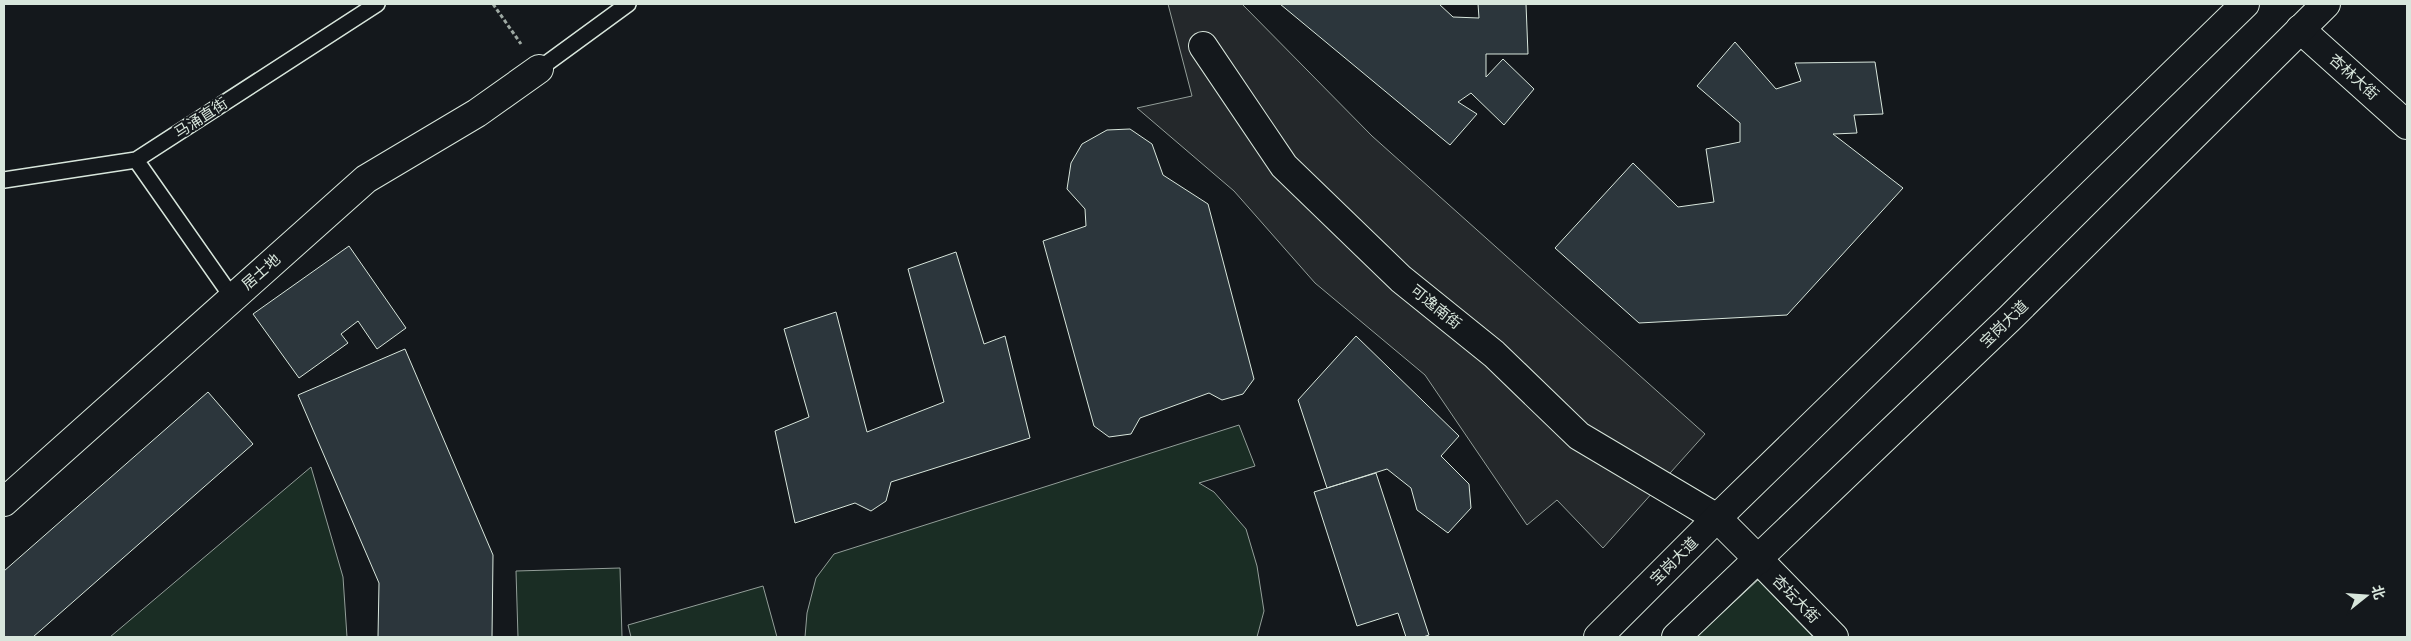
<svg xmlns="http://www.w3.org/2000/svg" width="2411" height="641" viewBox="0 0 2411 641" font-family="Arial,'Noto Sans SC',sans-serif">
<rect width="100%" height="100%" fill="#14181c"/>
<path fill="#1a2d24" stroke="#939e99" d="M1239,425L1255,466L1199,483L1214,492L1246,529L1257,566L1264,611L1257,637H805L807,613L816,578L834,554Z
M311,467L343,577L347,637H110Z
M620,568L622,637H518L516,571Z
M1758,580L1813,637H1696Z
M763,586L777,637H631L628,625Z"/>
<path fill="#24282b" stroke="#939e99" d="M1168,4H1242L1372,136L1705,434L1603,548L1557,500L1527,525L1425,375L1315,283L1234,191L1137,108L1192,96Z"/>
<path fill="#2c363c" stroke="#d8e6dc" d="M1280,4H1439L1453,17L1479,18L1478,4H1526L1528,54H1486V77L1503,59L1534,89L1504,125L1471,93L1458,102L1477,114L1450,145Z
M1735,42L1776,89L1801,81L1795,63L1875,62L1883,114L1854,115L1857,133L1833,134L1903,188L1787,315L1639,323L1555,248L1633,163L1678,207L1714,202L1706,149L1740,142V123L1697,86Z
M1130,129L1152,144L1163,175L1208,204L1254,379L1243,394L1222,400L1209,393L1140,418L1131,434L1109,437L1094,426L1043,241L1086,226L1085,209L1067,189L1071,163L1082,144L1107,130Z
M349,246L406,328L377,349L358,321L341,334L348,343L299,378L253,314Z
M956,252L984,344L1005,336L1030,438L891,482L886,501L871,511L855,503L795,523L775,431L809,417L784,329L836,312L867,432L944,402L908,269Z
M1356,336L1459,436L1441,456L1469,484L1471,508L1448,533L1417,510L1411,488L1387,469L1327,488L1298,400Z
M405,349L493,555L492,637H378L379,583L298,395Z
M208,392L253,444L33,637H4V571Z
M1376,473L1429,635L1423,637H1406L1398,613L1357,626L1314,492Z"/>
<g fill="none" stroke-linecap="round" stroke-linejoin="round">
<g stroke="#d8e6dc" stroke-width="18">
<path id="service" d="M539,69L628,4
M136,160L232,297
M4,180L136,160L377,4"/>
</g>
<g stroke="#d8e6dc" stroke-width="30">
<path id="minor" d="M2300,29L2407,125
M1203,46L1284,166L1401,279L1494,354L1579,436L1717,518
M4,502L366,179L477,113L539,69
M1759,560L1834,637"/>
</g>
<g stroke="#d8e6dc" stroke-width="30">
<path id="secondary" d="M1717,518L1759,560
M1598,637L1717,518L2245,4
M1676,637L2010,318L2326,4"/>
</g>
<path stroke="#9da8a2" stroke-width="3" stroke-dasharray="4 2.5" stroke-linecap="butt" d="M493,4L521,44"/>
<use href="#service" stroke="#14181c" stroke-width="15"/>
<use href="#minor" stroke="#14181c" stroke-width="28"/>
<use href="#secondary" stroke="#14181c" stroke-width="28"/>
</g>
<g text-anchor="middle" stroke-width="4" stroke-linejoin="round" paint-order="stroke">
<g font-size="15" fill="#d8e6dc" stroke="#14181c">
<text transform="translate(2354 77) rotate(42)" y="5">杏林大街</text>
<text transform="translate(201 118) rotate(-33)" y="5">马涌直街</text>
<text transform="translate(261 272) rotate(-41)" y="5">居士地</text>
<text transform="translate(1436 307) rotate(39)" y="5">可逸南街</text>
<text transform="translate(2004 324) rotate(-44)" y="5">宝岗大道</text>
<text transform="translate(1674 561) rotate(-45)" y="5">宝岗大道</text>
<text transform="translate(1796 599) rotate(46)" y="5">杏坛大街</text>
</g>
</g>
<rect width="2411" height="641" fill="none" stroke="#d8e6dc" stroke-width="10"/>
<g transform="translate(2366 596) rotate(73)" stroke="#14181c" stroke-width="4" paint-order="stroke">
<path d="M0-4L9 19L0 12L-9 19Z" fill="#d8e6dc"/>
<text y="-8" font-size="14" font-weight="bold" text-anchor="middle" fill="#d8e6dc">北</text>
</g>
</svg>
